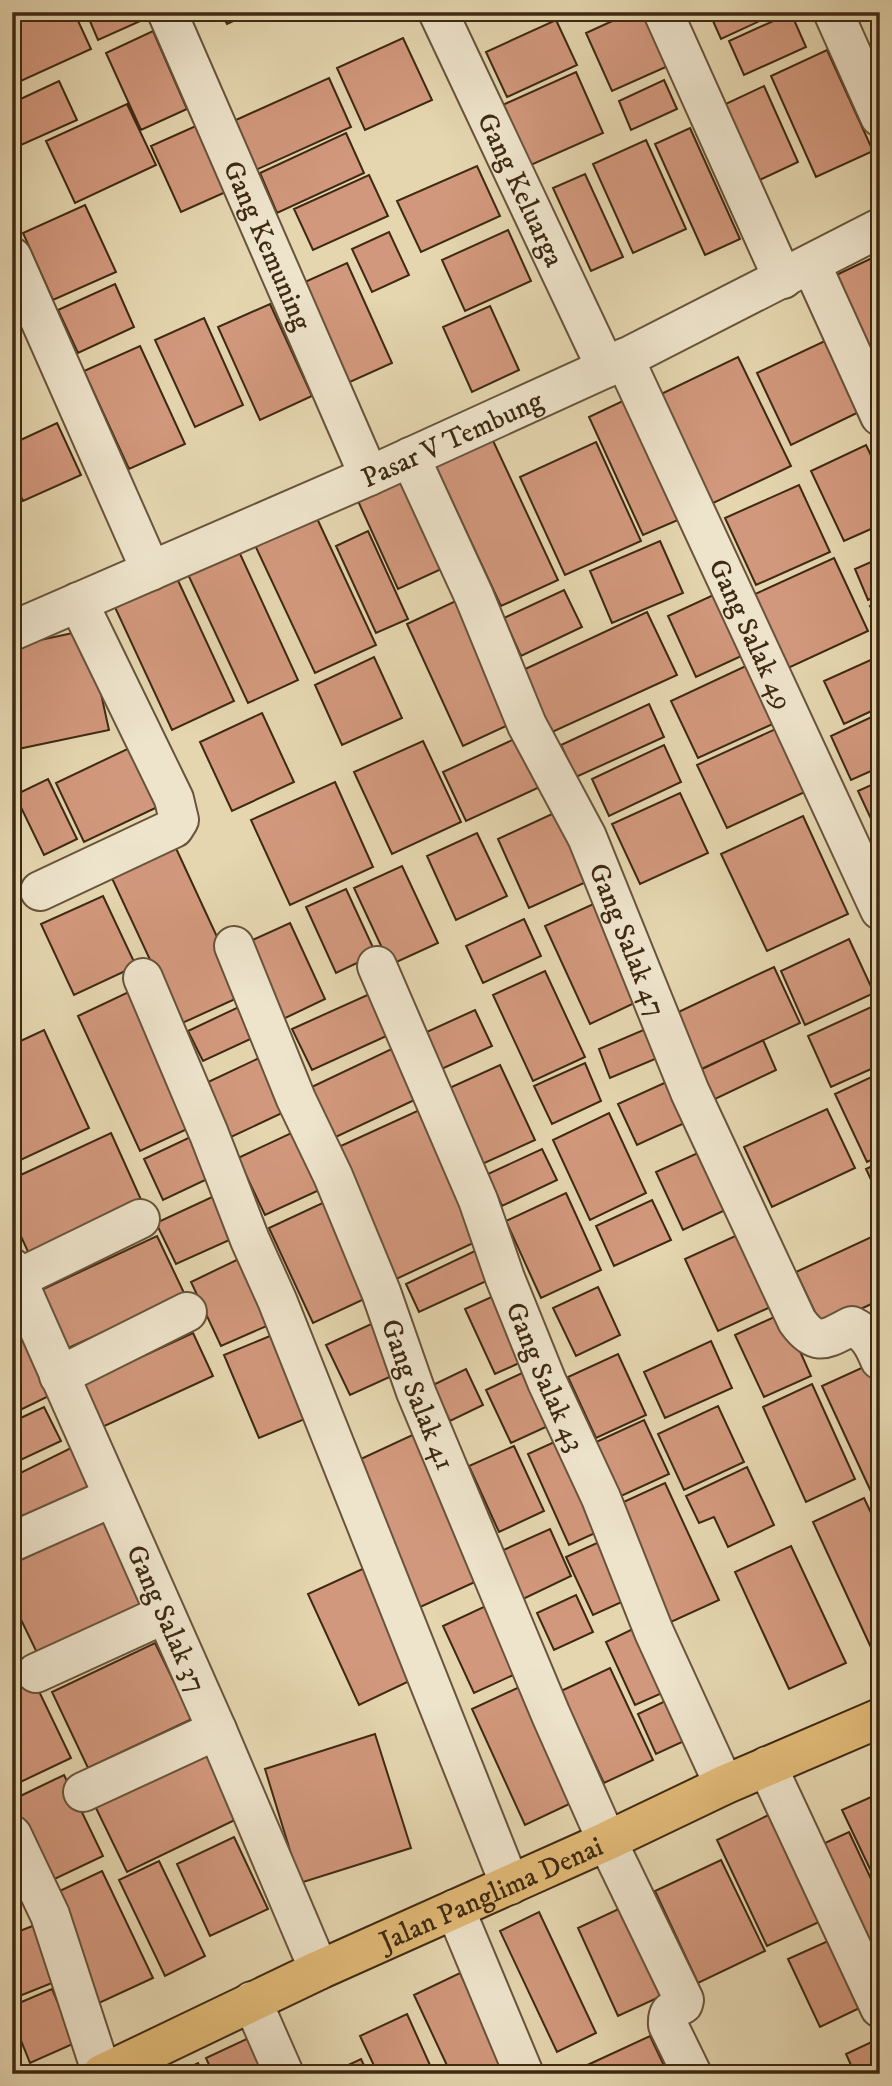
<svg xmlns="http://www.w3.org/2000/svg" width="892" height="2086" viewBox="0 0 892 2086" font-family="'IM FELL DW Pica',serif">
<rect width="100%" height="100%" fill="#e5d6b0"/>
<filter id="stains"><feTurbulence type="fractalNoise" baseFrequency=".00286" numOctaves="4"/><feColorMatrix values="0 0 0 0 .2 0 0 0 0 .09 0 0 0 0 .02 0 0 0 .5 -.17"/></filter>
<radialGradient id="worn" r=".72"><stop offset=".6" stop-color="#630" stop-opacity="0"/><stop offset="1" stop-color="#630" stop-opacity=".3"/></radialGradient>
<path fill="#d2987d" stroke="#3e2912" stroke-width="2" d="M12,12H38L12,24Z
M38,12H74L91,49L12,85V24Z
M86,12H155L156,14L98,40Z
M221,12H253L227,24Z
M632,12H655L677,62L612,91L586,33Z
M709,12H779L721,39Z
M791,13L806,47L744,75L729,41Z
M556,20L577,65L507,97L486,52Z
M153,31L187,109L141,130L106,53Z
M403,38L432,100L365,130L337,68Z
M827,50L873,151L816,177L771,76Z
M576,72L603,133L524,168L496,108Z
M329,78L351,127L249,173L227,124Z
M664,80L677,109L631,130L619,101Z
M59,81L77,120L12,149V103Z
M764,86L798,162L749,185L715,109Z
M127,104L156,165L75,203L46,141Z
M198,125L228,191L181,212L151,146Z
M690,128L740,239L705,255L655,144Z
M346,133L364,173L277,213L260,173Z
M646,140L686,229L633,253L593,164Z
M477,166L500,216L421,252L397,201Z
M585,174L623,257L591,271L553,188Z
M369,175L388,216L313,250L294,209Z
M85,205L116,272L53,300L23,233Z
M508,230L531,281L465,311L442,260Z
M389,232L409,275L372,292L352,249Z
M872,258L880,274V376L832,277Z
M347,263L392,363L341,386L296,286Z
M115,284L134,327L78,353L58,310Z
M270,304L312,396L260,420L218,327Z
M490,306L519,370L472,392L443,327Z
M204,318L243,405L195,427L155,340Z
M12,323L21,342L12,345Z
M829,339L863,410L791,445L757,373Z
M140,346L185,444L129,469L84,371Z
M738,357L791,466L709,505L657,396Z
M629,398L685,517L643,535L589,417Z
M57,423L81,475L23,501L12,477V444Z
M488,430L558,580L501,606L431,456Z
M596,442L641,541L565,575L520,477Z
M866,445L880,474V525L844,541L811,471Z
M409,477L450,565L398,589L358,501Z
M799,485L830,552L756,585L725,518Z
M314,512L376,645L315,673L253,541Z
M368,531L408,619L376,633L336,546Z
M660,541L683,593L612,623L590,571Z
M236,545L298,680L248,703L185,568Z
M834,558L868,631L786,669L753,595Z
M880,558V595L868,600L855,569Z
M175,574L234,701L172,730L113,603Z
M564,590L582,627L521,656L504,618Z
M722,591L750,652L696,677L668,616Z
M462,598L519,720L463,746L407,624Z
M880,601V627L870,606Z
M647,612L677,675L550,733L521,671Z
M87,630L109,730L18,749L12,722V646Z
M374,657L402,718L342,745L315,685Z
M875,658L880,668V707L844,724L824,681Z
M750,664L777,722L698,758L671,701Z
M649,704L664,737L576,777L561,745Z
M262,713L294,782L232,811L200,742Z
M880,713V767L851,780L831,736Z
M780,727L809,790L727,828L697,765Z
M521,736L544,785L466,821L443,772Z
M423,741L461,822L392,854L354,772Z
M140,743L168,802L84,842L56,783Z
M664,745L681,782L609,816L592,779Z
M48,779L77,839L44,855L15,795Z
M880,781V817L872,821L858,791Z
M335,782L373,867L290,905L251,820Z
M680,793L708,853L640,884L612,824Z
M565,808L597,877L529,908L498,839Z
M803,816L848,914L767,951L721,854Z
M477,833L507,896L456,920L427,856Z
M174,844L244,995L180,1024L110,874Z
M402,866L438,943L390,965L354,888Z
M346,889L376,954L336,973L306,907Z
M103,896L136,966L74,995L41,924Z
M600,901L645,998L590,1024L545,926Z
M524,919L541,956L483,983L466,946Z
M290,923L325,999L281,1020L246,943Z
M849,939L874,993L805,1025L781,971Z
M774,967L800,1023L695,1072L670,1016Z
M545,971L585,1057L533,1081L493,995Z
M137,988L200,1123L140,1151L78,1016Z
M374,992L393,1033L312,1070L292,1029Z
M880,1003V1065L831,1087L808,1036Z
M243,1005L257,1036L203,1061L188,1031Z
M475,1010L492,1046L435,1072L418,1036Z
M655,1025L667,1054L610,1078L599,1049Z
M44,1030L89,1128L12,1164V1045Z
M763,1040L776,1070L713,1100L700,1070Z
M400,1045L423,1096L323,1143L299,1093Z
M272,1052L297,1106L231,1137L206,1083Z
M585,1063L601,1101L552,1124L534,1086Z
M500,1065L535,1140L480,1165L445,1090Z
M880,1073V1156L867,1162L835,1094Z
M673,1079L691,1120L637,1145L618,1104Z
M426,1107L486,1237L392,1281L332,1150Z
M827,1109L855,1168L772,1207L744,1147Z
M609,1113L646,1193L590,1220L553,1140Z
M302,1128L328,1186L265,1215L238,1158Z
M201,1132L220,1173L163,1200L144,1159Z
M111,1133L143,1204L30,1256L12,1217V1179Z
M711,1147L738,1204L683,1230L656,1172Z
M542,1149L557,1180L502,1206L488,1174Z
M880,1162V1199L866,1169Z
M225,1191L245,1233L176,1264L156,1223Z
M566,1193L601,1270L541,1298L506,1221Z
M331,1199L375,1294L313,1323L269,1228Z
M652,1200L671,1240L614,1266L596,1226Z
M744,1232L777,1304L718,1331L685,1259Z
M880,1233V1300L822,1327L796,1272Z
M157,1236L185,1295L64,1350L37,1292Z
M479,1249L493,1278L419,1312L406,1284Z
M247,1255L278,1321L221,1346L191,1282Z
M598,1287L620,1335L576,1356L553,1308Z
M498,1294L528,1359L495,1374L465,1309Z
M12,1309L57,1392L12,1414Z
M783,1313L811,1376L764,1397L735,1335Z
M382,1319L405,1370L350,1395L326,1345Z
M282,1331L317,1414L259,1438L224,1355Z
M193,1333L213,1376L98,1429L78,1386Z
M711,1341L732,1388L665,1418L644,1372Z
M618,1354L646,1415L596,1438L568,1377Z
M868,1365L880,1390V1511L822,1386Z
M537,1366L561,1420L511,1443L486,1390Z
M466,1369L483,1405L450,1421L433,1385Z
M812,1384L855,1479L806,1502L763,1407Z
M718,1406L744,1462L684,1490L658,1434Z
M44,1407L61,1441L12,1464V1422Z
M644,1420L669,1474L608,1502L583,1448Z
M421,1431L488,1576L416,1609L350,1464Z
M563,1438L606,1528L569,1545L528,1454Z
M77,1445L97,1488L12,1528V1477Z
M514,1446L544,1511L499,1532L469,1466Z
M747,1467L774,1525L728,1547L714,1517L699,1523L686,1496Z
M665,1483L719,1600L660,1627L606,1510Z
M864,1498L880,1532V1667L813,1522Z
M109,1518L150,1604L39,1657L12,1601V1564Z
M550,1529L571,1576L521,1600L499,1552Z
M608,1538L635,1596L593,1615L566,1557Z
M791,1546L846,1663L789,1689L735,1572Z
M371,1565L422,1675L359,1705L308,1594Z
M576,1595L593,1632L554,1650L537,1613Z
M490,1604L522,1671L474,1693L443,1626Z
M639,1626L669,1690L635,1705L606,1642Z
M155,1643L192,1719L88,1768L52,1692Z
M23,1658L71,1758L12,1786V1663Z
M610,1668L653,1760L604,1783L561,1691Z
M528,1683L582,1798L525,1825L472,1709Z
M676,1696L695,1736L656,1754L638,1714Z
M375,1734L411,1848L300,1883L265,1769Z
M208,1753L239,1818L127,1872L95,1806Z
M64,1775L103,1856L44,1884L12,1817V1800Z
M880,1793V1890L842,1810Z
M779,1810L830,1917L767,1946L717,1840Z
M849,1832L880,1898V1958L868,1964L814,1848Z
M234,1837L268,1909L210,1936L177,1864Z
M721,1860L765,1951L698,1983L655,1891Z
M159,1861L205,1956L165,1976L119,1880Z
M102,1871L153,1978L99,2003L49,1896Z
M625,1906L666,1994L618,2016L578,1928Z
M539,1912L596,2033L557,2052L500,1931Z
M35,1925L57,1981L12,1999V1934Z
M837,1937L868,2004L820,2027L788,1959Z
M460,1973L508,2074H451L414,1995Z
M52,1989L75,2043L30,2063L12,2018V2006Z
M407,2014L434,2074H378L360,2036Z
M253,2036L271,2074H213L206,2058Z
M650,2036L668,2074H568Z
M880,2038V2074H855L846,2054Z
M361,2059L368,2074H329Z
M198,2063L203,2074H176Z"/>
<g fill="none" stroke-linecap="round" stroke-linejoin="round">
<g stroke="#68543a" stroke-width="42">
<g id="minor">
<path id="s1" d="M167,12L369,476"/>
<path id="s2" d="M438,12L606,368"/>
<path d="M663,12L783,279"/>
<path d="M833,12L880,117"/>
<path d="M12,257L151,571"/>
<path d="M811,264L880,416"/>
<path id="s3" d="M624,358L880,910"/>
<path id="s4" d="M410,457L474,596L527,725L587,837L690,1092L797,1321C817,1349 827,1338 852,1326C868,1334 873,1343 880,1360"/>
<path id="s5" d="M12,631L369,476L606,368L880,228"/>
<path d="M40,891L174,828L179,820L174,799L78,602"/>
<path id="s6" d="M234,946L296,1099L333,1176L381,1292L416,1392L551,1715L607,1841L684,2000L683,2004C672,2010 667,2011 668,2025L692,2074"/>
<path id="s7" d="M377,966L478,1200L505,1278L547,1382L601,1498L654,1632L724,1785"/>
<path d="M143,978L209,1134L250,1240L277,1300L510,1885"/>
<path id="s8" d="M12,1268L217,1730L319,1970"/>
<path d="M17,1279L140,1219"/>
<path d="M59,1376L187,1312"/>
<path d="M12,1542L113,1497"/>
<path d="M36,1673L165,1614"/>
<path d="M767,1766L880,2008"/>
<path d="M83,1792L217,1730"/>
<path d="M12,1835L50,1915L102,2074"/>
<path d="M455,1909L524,2074"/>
<path d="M252,2001L284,2074"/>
</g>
</g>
<g stroke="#3e2912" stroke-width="42">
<g id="major">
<path id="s9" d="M102,2074L319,1970L607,1841L724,1785L880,1718"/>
</g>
</g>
<use href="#minor" stroke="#eee4cc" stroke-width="38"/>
<use href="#major" stroke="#e2bb78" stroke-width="38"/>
</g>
<g text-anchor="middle" stroke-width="5" stroke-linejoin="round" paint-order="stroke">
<g font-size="28" fill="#3e2912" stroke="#eee4cc">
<text dy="10" stroke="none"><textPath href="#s2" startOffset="196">Gang Keluarga</textPath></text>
<text dy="10" stroke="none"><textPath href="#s1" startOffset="254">Gang Kemuning</textPath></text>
<text dy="10" stroke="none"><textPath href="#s5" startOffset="480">Pasar V Tembung</textPath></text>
<text dy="10" stroke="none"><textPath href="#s3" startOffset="304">Gang Salak 49</textPath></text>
<text dy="10" stroke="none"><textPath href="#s4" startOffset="530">Gang Salak 47</textPath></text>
<text dy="10" stroke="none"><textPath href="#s7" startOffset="444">Gang Salak 43</textPath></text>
<text dy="10" stroke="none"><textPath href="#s6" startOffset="485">Gang Salak 41</textPath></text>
<text dy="10" stroke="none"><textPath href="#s8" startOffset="383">Gang Salak 37</textPath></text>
<text dy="10" stroke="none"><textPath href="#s9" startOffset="429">Jalan Panglima Denai</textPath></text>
</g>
</g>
<rect width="892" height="2086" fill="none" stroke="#e5d6b0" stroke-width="42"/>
<rect x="14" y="14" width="864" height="2058" fill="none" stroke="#3e2912" stroke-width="3.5"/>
<rect x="21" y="21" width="850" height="2044" fill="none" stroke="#3e2912" stroke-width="2"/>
<rect width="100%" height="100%" filter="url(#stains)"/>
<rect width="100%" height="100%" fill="url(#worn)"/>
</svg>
